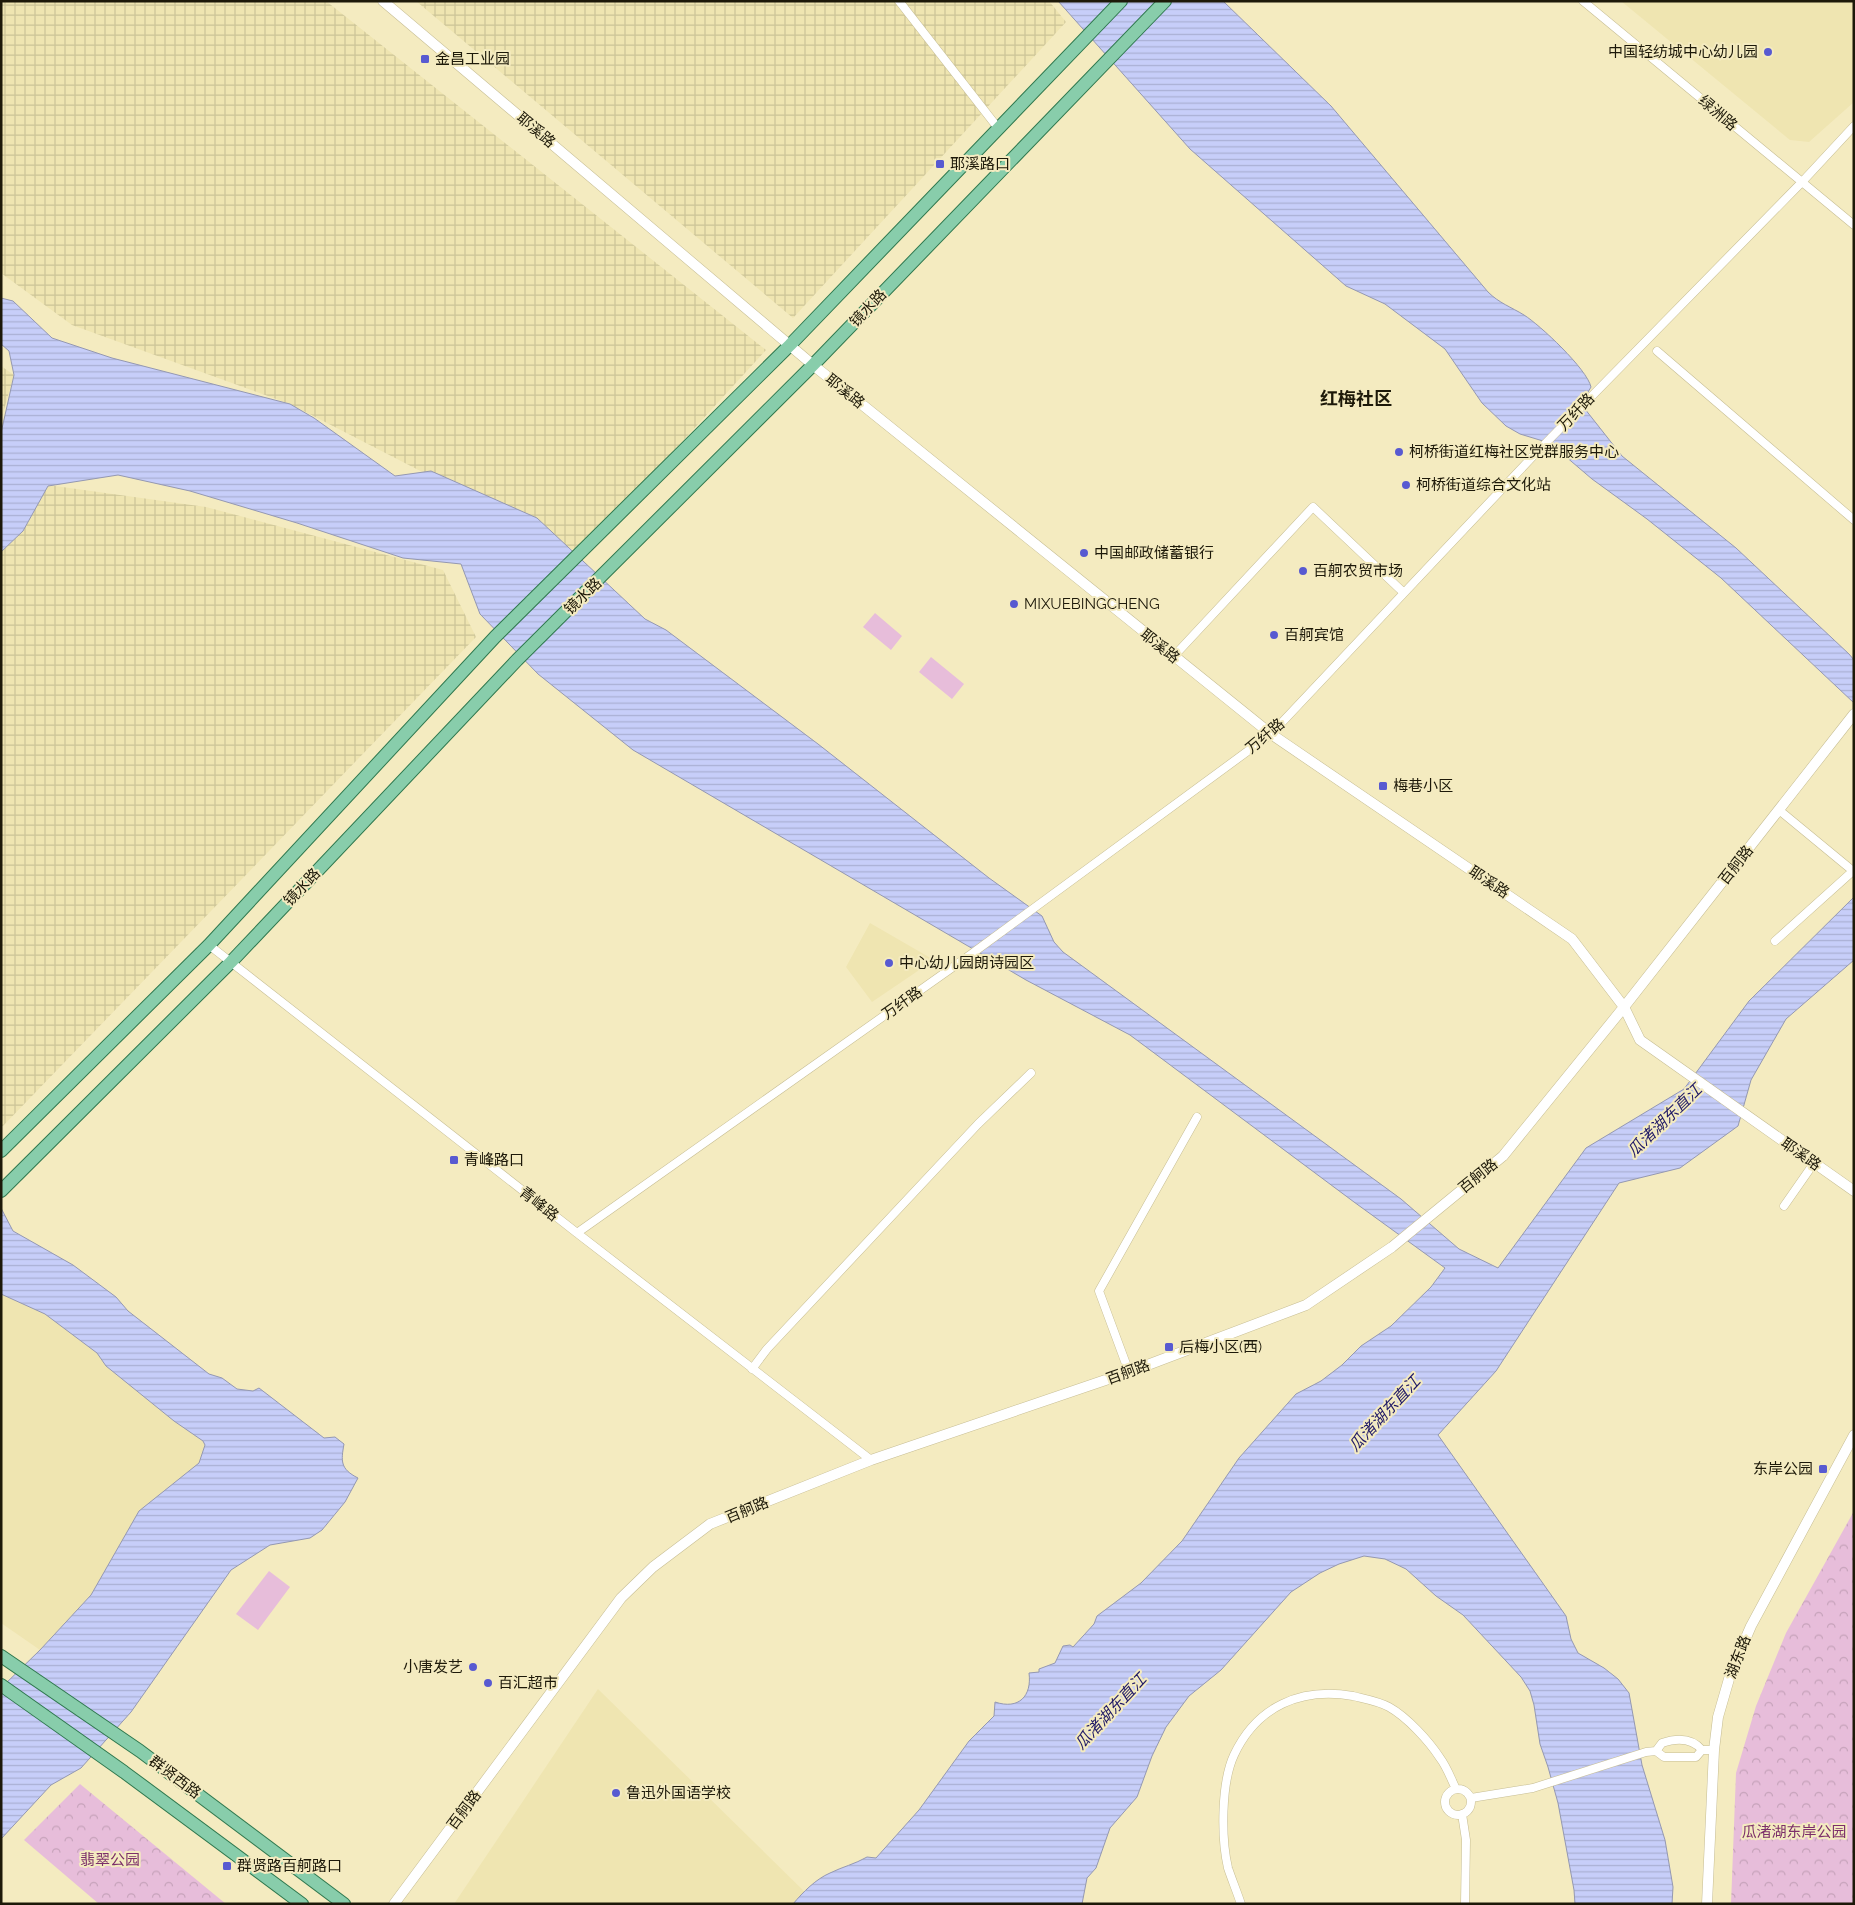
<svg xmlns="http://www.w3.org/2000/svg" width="1855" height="1905" viewBox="0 0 1855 1905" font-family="Raleway,'Noto Sans SC',sans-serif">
<defs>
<pattern id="industrial-grid" width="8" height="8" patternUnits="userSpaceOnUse" patternTransform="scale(1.25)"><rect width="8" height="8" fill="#efe5b1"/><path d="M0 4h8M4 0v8" fill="none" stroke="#ccc497"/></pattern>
<pattern id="park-crowns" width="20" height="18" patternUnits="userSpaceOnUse" patternTransform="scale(1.25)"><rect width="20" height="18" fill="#e7bdda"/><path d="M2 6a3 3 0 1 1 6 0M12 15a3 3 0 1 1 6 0" fill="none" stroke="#c6a2ba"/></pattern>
<pattern id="water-rules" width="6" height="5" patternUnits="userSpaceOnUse" patternTransform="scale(1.25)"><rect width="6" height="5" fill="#c7cef9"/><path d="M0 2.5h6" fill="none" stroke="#aab0d4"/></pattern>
</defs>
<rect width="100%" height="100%" fill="#f4ebc0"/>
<path fill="#efe5b1" d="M1621,1H1854V102L1809,142L1790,140Z
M870,923L934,960L872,1002L846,967Z
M1,1294L45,1314L97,1353L106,1366L174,1421L203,1441L205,1445L199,1463L139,1511L91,1595L40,1650L1,1623Z
M598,1689L810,1897L805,1904H454Z"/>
<path fill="url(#industrial-grid)" d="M1,1H326L766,350L580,553L290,404L72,325L1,273Z
M416,1H1049L1066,22L793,318Z
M1,366L14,375L1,420Z
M48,485L206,507L443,570L476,637L1,1128V550Z"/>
<path fill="url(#park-crowns)" d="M1854,1511V1904H1731L1736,1773L1756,1706L1786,1633Z
M80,1784L226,1904H99L24,1840Z"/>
<path fill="#e7bdda" d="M875,613L902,636L891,650L863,627Z
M931,657L964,684L952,699L919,672Z
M269,1571L290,1587L258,1630L236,1614Z"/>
<path fill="url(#water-rules)" stroke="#9498b1" d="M1058,1H1223L1331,106L1488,292C1499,303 1511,307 1524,315C1540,325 1587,369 1591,387L1581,404L1622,456L1736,548L1849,654L1854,660V703L1721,578L1647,519L1592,479L1558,450L1543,441L1520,434L1506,426L1482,403L1445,349L1385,304L1346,286L1190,149Z
M1,298L13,301L52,338L112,358L290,404L314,418L395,476L431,471L537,518L645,619L666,630L818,744L989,878L1042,916L1054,942L1063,952L1401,1199L1459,1249L1498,1268L1586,1148L1684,1089L1749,1001L1854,897V960L1786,1019L1751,1080L1738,1126L1680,1168L1619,1183L1496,1371L1438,1435L1566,1616L1571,1639L1578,1653L1604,1668L1618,1679L1629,1693L1642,1765L1665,1840L1673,1887L1672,1904H1575L1574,1890L1558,1803L1548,1767L1540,1744L1534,1705L1530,1691L1521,1677L1463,1615L1436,1596L1406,1569L1385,1559L1364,1556L1339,1564L1320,1573L1291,1592L1221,1670L1189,1696L1166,1727L1152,1756L1137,1797L1110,1828L1096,1868L1087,1878L1082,1904H793C803,1892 816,1879 830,1873C842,1867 855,1864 867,1857L876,1858L919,1810L969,1741L994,1716L995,1702C1019,1710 1032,1696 1029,1673L1039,1672V1669L1055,1663L1063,1646L1070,1645L1073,1647L1094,1624L1097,1616L1141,1583L1182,1541L1239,1458L1296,1394L1321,1381L1342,1365L1361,1346L1391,1326L1431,1287L1445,1268L1354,1202L1130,1035L1026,980L633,750L538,674L480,614L461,564L403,558L297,523L190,491L118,475L48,486L23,531L1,552V433L14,375L9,351L1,344Z
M1,1208L13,1231L73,1265L116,1297L128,1311L209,1374L222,1378L237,1389L253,1391L259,1388L324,1438L335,1437L344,1444C341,1461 340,1469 358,1478L345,1502L322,1530L310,1538L270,1545L231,1570L131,1712L81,1768L51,1785L1,1839V1688L40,1650L91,1595L139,1511L199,1463L205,1445L203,1441L174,1421L106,1366L97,1353L45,1314L1,1294Z"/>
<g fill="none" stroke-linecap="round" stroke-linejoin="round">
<g stroke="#c6bd93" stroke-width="9">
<path id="minor" d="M899,1L998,128
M1583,1L1854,225
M1657,351L1854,520
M1174,656L1313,507L1404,593
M1779,810L1853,871
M1775,941L1854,870
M209,945L577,1233L871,1460
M1784,1206L1814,1163
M577,1233L970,955L1271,734L1535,454L1802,182L1854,126
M752,1369L767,1349L978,1124L1031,1073
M1129,1372L1099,1291L1197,1117
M1702,1750L1696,1757H1664L1656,1751L1662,1743C1677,1738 1692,1738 1702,1750H1714
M1445 1802a13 13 0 1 1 26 0a13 13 0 1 1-26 0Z
M1471,1798L1533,1788L1646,1752L1656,1751
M1462,1814L1466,1840L1465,1904
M1241,1904C1237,1892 1232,1880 1228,1868C1221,1838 1221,1783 1234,1755C1257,1706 1301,1687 1353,1696C1365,1699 1378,1701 1389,1707C1407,1717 1429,1741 1440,1758C1447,1767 1451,1779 1456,1789"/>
</g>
<g stroke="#c6bd93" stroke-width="11">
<path id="tertiary" d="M383,1L813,365L1271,734L1572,939L1624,1007L1640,1040L1854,1191
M394,1904L621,1598L653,1567L710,1524L871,1460L1129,1372L1306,1305L1392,1247L1503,1156L1624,1007L1854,714
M1707,1904L1714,1750L1718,1717L1731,1672L1751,1626L1854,1435"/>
</g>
<g stroke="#2f784e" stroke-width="14">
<path id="primary" d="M1,1151L209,945L495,637L790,345L1121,1
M1,1191L231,962L517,660L813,365L1165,1
M1,1656L140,1751L344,1904
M1,1685L124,1772L302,1904"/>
</g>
<use href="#minor" stroke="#fff" stroke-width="8"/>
<use href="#tertiary" stroke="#fff" stroke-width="10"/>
<use href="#primary" stroke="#88cdab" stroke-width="12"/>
</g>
<g fill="#585ad1" stroke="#f4ebc0" stroke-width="2">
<circle cx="1768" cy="52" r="5"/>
<rect x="420" y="54" width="10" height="10" rx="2.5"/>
<rect x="935" y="159" width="10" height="10" rx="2.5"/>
<circle cx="1399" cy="452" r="5"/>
<circle cx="1406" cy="485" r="5"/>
<circle cx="1084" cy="553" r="5"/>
<circle cx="1303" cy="571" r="5"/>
<circle cx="1014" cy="604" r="5"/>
<circle cx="1274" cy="635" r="5"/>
<rect x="1378" y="781" width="10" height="10" rx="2.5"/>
<circle cx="889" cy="963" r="5"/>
<rect x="449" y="1155" width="10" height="10" rx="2.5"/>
<rect x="1164" y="1342" width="10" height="10" rx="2.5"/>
<rect x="1818" y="1464" width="10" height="10" rx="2.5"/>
<circle cx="473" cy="1667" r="5"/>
<circle cx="488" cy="1683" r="5"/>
<circle cx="616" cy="1793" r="5"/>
<rect x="222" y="1861" width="10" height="10" rx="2.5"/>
</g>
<g text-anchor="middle" stroke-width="4" stroke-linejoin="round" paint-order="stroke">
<g font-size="15" fill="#1d1909" stroke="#f4ebc0" text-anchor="start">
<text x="1758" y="57" text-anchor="end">中国轻纺城中心幼儿园</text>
<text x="435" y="64">金昌工业园</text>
<text x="950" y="169">耶溪路口</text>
<text x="1409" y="457">柯桥街道红梅社区党群服务中心</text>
<text x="1416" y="490">柯桥街道综合文化站</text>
<text x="1094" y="558">中国邮政储蓄银行</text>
<text x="1313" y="576">百舸农贸市场</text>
<text x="1024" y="609">MIXUEBINGCHENG</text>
<text x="1284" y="640">百舸宾馆</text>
<text x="1393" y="791">梅巷小区</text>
<text x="899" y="968">中心幼儿园朗诗园区</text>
<text x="464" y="1165">青峰路口</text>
<text x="1179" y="1352">后梅小区(西)</text>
<text x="1813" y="1474" text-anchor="end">东岸公园</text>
<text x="463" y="1672" text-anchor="end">小唐发艺</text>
<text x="498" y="1688">百汇超市</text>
<text x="626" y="1798">鲁迅外国语学校</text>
<text x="237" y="1871">群贤路百舸路口</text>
</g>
<g font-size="15" fill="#1d1909" stroke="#f4ebc0">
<text transform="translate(1718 113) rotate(40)" y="5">绿洲路</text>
<text transform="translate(536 130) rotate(40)" y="5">耶溪路</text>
<text transform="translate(868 308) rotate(-46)" y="5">镜水路</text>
<text transform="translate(845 391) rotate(39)" y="5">耶溪路</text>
<text transform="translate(1576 412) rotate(-46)" y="5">万纤路</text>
<text transform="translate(583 596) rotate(-44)" y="5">镜水路</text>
<text transform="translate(1160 646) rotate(39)" y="5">耶溪路</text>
<text transform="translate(1265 736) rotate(-40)" y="5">万纤路</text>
<text transform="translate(1736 865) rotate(-52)" y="5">百舸路</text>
<text transform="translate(1489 882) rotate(34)" y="5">耶溪路</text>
<text transform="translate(302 887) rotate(-47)" y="5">镜水路</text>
<text transform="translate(902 1003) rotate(-35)" y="5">万纤路</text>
<text transform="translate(1801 1154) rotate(35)" y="5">耶溪路</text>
<text transform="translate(1478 1176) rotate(-39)" y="5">百舸路</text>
<text transform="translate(539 1204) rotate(38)" y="5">青峰路</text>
<text transform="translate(1128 1372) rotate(-20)" y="5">百舸路</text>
<text transform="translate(747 1510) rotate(-22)" y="5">百舸路</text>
<text transform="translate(1738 1657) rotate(-69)" y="5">湖东路</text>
<text transform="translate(175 1777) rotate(37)" y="5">群贤西路</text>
<text transform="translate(464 1810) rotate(-53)" y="5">百舸路</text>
</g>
<g font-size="15" fill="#7c2f6a" stroke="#f4ebc0">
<text x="1794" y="1837">瓜渚湖东岸公园</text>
<text x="110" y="1865">翡翠公园</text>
</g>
<g font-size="16" font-style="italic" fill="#1f1967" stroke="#f4ebc0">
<text transform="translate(1664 1120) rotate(-44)" y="6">瓜渚湖东直江</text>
<text transform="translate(1384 1413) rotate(-47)" y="6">瓜渚湖东直江</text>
<text transform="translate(1110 1711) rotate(-47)" y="6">瓜渚湖东直江</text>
</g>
<g font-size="18" font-weight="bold" fill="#1d1909" stroke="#f4ebc0">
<text x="1356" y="405">红梅社区</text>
</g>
</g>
<rect width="1855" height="1905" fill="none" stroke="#1d1909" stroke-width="5"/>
</svg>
